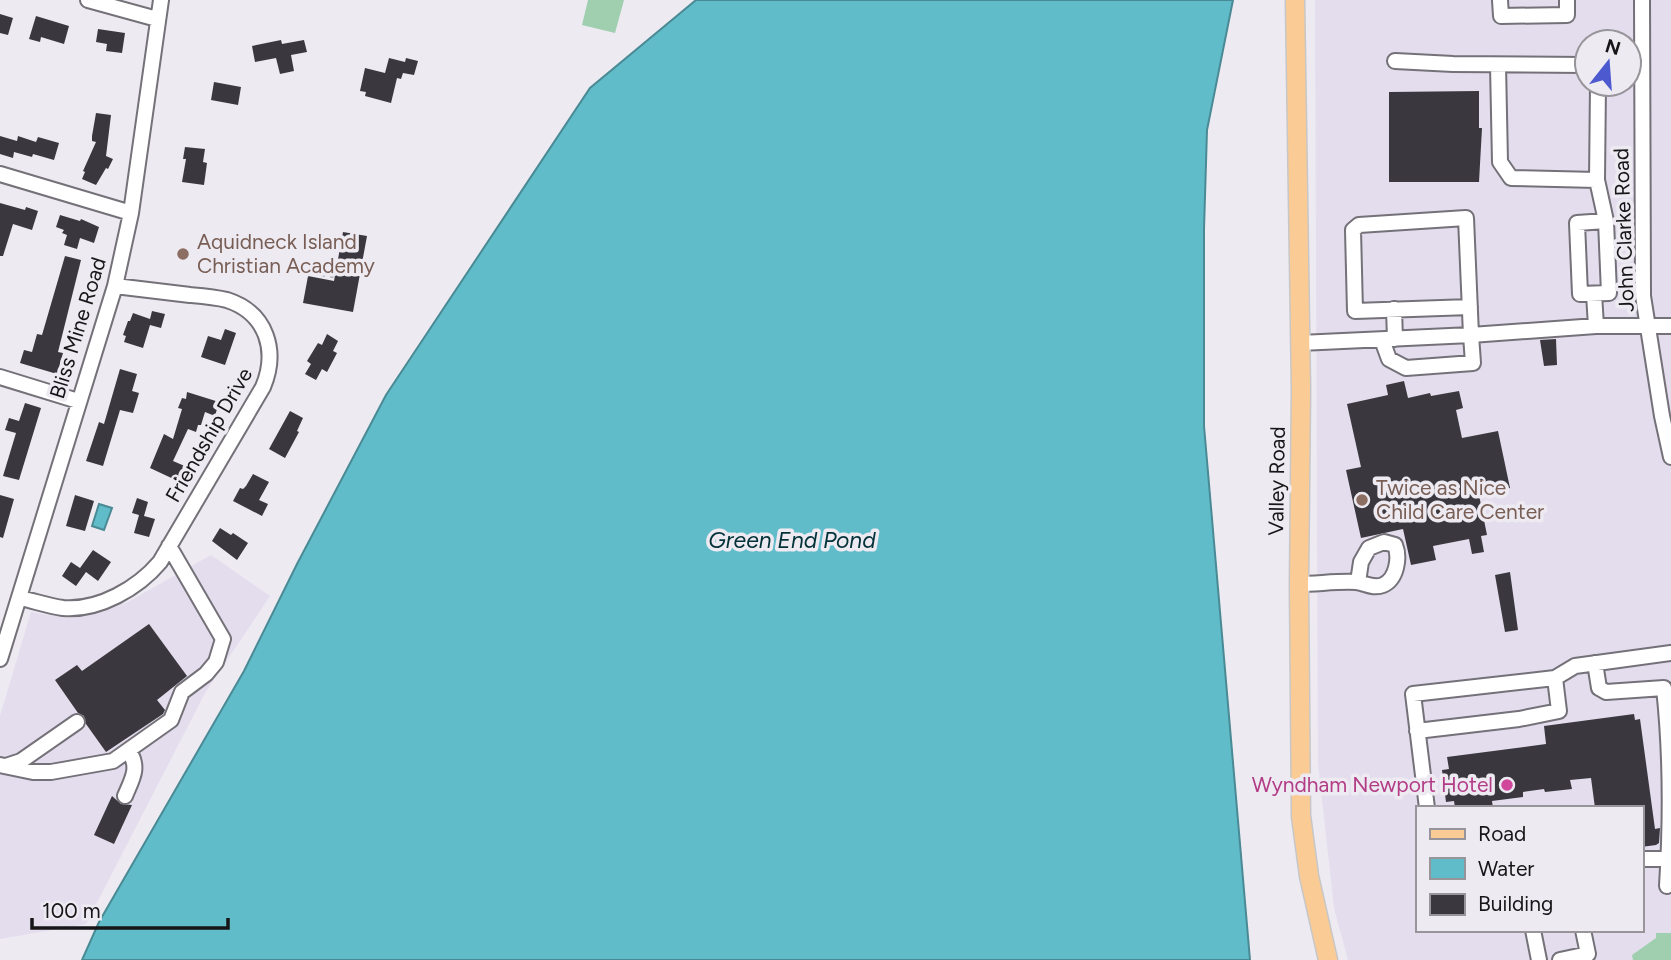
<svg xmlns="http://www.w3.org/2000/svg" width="1671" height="960" viewBox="0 0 1671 960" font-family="Figtree,sans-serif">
<rect width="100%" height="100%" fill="#edeaf2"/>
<path fill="#e3dded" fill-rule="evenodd" d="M1315,0H1671V960H1348L1334,908L1318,763ZM1587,42H1629V84H1587ZM1417,808H1641V930H1417Z
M211,555L270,596L205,693L86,924L0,939V716L31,612L67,618L86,616L106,610L128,602Z"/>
<path fill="#9fcfaf" d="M588,0H624L615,33L582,25Z
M1656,933H1671V960H1633L1632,955L1656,938Z"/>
<path fill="#61bcca" stroke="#4a8a94" stroke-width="2" d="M696,0H1233L1207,130L1204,229V426L1250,960H82L99,922L244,671L297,564L386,395L590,88Z
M99,504L112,508L104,530L92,526Z"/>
<path fill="#3a383e" d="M0,14L13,18L8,35L0,33Z
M36,16L69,26L64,44L41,37L40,42L29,39Z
M98,29L125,33L122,53L106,51L107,44L96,42Z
M281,40L282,44L304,40L307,52L291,55L294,71L280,74L276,58L255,62L252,46Z
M389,58L405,62L406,58L418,61L414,75L403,73L401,79L397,78L391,103L365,96L366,92L360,91L365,68L385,73Z
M214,82L241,87L238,105L211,100Z
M1479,91V128H1482L1479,182H1389V92Z
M96,113L111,115L106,156L113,159L108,169L106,168L96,185L82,179L85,172L83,171L96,142L92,141V136Z
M0,136L17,141L18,136L36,142L38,137L59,143L54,160L33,154L32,157L14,152L13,158L0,154Z
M185,147L205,149L203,162L207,163L204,185L182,182L186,159H183Z
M0,203L25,210L26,207L38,211L32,230L13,224L3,256H0Z
M60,215L80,221L81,219L99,227L94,243L80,238L77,249L64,245L67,235L62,233L64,230L56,227Z
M343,232L367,236L353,312L303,303L308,276L334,281Z
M65,256L81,260L58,352L63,353L57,374L20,363L24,350L32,352L37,334L42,335Z
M152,311L165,314L161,328L150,325L143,348L124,342L126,336L123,335L128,321H130L133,313L150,319Z
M225,329L236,333L225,365L201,357L208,336L221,340Z
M327,334L338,341L333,351L337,353L327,372L322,369L316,380L305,374L311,364L307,361L318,343L322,345Z
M1556,339L1557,365L1544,366L1540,340Z
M120,369L137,374L132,391L139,393L133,413L120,410L103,466L86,461L99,422L104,424Z
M1404,381L1408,398L1430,393L1431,396L1459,391L1463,408L1456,410L1462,438L1498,431L1510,488L1479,495L1487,535L1481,536L1484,552L1472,554L1469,539L1433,546L1436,560L1411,565L1403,529L1361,538L1346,470L1361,467L1347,404L1388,395L1386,385Z
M187,392L219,402L215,416L205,412L201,425H198L196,432L188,429L173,461L187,467L180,482L150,468L164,434L173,439L182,409L178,408L182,398L186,399Z
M25,403L41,408L19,480L3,476L16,433L5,430L9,418L19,421Z
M290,411L303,418L297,431L299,432L285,458L269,449Z
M253,474L269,482L259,500L268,504L262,516L233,501L240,488L243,489L246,486Z
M0,495L14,499L3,538L0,537Z
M75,495L94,501L85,531L66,526Z
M137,498L148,502L144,516L155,519L149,537L134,533L139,515L132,513Z
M220,528L231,535L233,533L248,543L237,560L212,541Z
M93,550L111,562L98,581L86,572L76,586L62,576L71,562L80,568Z
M1510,572L1518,630L1505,632L1495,575Z
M149,624L187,676L157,700L165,710L163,714L106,752L86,724L84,716L78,713L55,680L77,665L82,671Z
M1634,714L1635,720L1640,719L1655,829L1660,828L1659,843L1656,845L1641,847V808H1595L1591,778L1570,780L1572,789L1545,792L1544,789L1523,792V797L1492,801L1493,808H1455L1454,801L1446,802L1442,770L1449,769L1447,757L1546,744L1544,726Z
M112,796L121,804L132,805L114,844L94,835Z"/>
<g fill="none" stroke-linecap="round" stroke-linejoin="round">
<g stroke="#747179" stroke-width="18">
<path id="minor" d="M88,0L157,19
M1500,0L1501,16L1567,15V0
M1642,0L1643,296L1662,416L1671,457
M1395,61L1453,64L1587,65
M1498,65L1500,162L1511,178L1597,180L1606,221L1609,293L1580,294L1577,223L1606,221
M0,174L131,213
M1597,180L1598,84
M1594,294L1596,326
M1394,309L1395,339
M1382,340L1389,359L1406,368L1473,363L1471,335L1596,326H1671
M1300,343L1471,335L1466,218L1359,225L1353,230L1355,311L1470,307
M0,377L78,401
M1299,584C1317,584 1337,581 1356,582C1365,583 1373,589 1383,585C1397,579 1400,557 1395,545L1384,542L1369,548L1361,562L1358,582
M20,598C34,601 49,606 63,608C99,611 138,588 160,562L263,387C278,351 267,313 227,300C215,297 202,296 190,295C165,292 140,289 115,286
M0,659L115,286L131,213L161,0
M1595,663L1599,688L1606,692L1664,688C1671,753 1671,821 1667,886
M1417,731L1519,719L1559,711L1555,678
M0,765L33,772H51L113,761L171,720L182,692L206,674L216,662L223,639L169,546
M6,766L21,761L77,722
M125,796C132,779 140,768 129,751
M1427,808L1413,694L1555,678L1575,666L1671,653
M1641,859H1671
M1533,930L1539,960
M1560,960L1588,954L1583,930"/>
</g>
<g stroke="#c7c7c7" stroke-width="21">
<path id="major" d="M1295,0L1301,390L1299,584L1301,816L1309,876L1328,960"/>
</g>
<path stroke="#aca9af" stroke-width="2.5" stroke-dasharray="3.5 5" stroke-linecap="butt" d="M288,270L335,277"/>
<use href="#minor" stroke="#fff" stroke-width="14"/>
<use href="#major" stroke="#fbcb95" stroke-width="18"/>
</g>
<g fill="#8d6e63" stroke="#edeaf2" stroke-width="2.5">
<circle cx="183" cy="254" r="7"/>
<circle cx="1362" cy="500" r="7"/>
</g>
<circle fill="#d1479c" stroke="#edeaf2" stroke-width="2.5" cx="1507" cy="785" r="7"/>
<g text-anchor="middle" stroke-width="7" stroke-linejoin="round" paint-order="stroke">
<g font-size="21" fill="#161517" stroke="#edeaf2">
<text transform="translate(1624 230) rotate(-92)" y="7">John Clarke Road</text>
<text transform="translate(78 328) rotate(-73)" y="7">Bliss Mine Road</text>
<text transform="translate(209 435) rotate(-60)" y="7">Friendship Drive</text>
<text transform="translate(1277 481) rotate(-89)" y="7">Valley Road</text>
</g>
<g font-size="21" fill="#785e54" stroke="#edeaf2" text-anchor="start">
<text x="197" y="249">Aquidneck Island<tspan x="197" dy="24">Christian Academy</tspan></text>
<text x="1376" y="495">Twice as Nice<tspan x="1376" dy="24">Child Care Center</tspan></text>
</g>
<g font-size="21" fill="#b23c85" stroke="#edeaf2" text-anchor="end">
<text x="1493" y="792">Wyndham Newport Hotel</text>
</g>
<g font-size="23" font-style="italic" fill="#023137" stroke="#edeaf2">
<text x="792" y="548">Green End Pond</text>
</g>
</g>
<rect x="1416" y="806" width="228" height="126" fill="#edeaf2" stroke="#97959a" stroke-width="2"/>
<rect x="1430" y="829" width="35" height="10" fill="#fbcb95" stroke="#97959a" stroke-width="2"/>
<text x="1478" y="841" font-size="21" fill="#161517">Road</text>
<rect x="1430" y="858" width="35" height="21" fill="#61bcca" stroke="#97959a" stroke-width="2"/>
<text x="1478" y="876" font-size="21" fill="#161517">Water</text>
<rect x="1430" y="894" width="35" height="21" fill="#3a383e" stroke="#97959a" stroke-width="2"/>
<text x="1478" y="911" font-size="21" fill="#161517">Building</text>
<g transform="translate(1608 63) rotate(17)"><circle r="33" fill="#edeaf2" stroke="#97959a" stroke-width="2"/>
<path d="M0-5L12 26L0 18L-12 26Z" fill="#4d59cf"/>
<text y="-10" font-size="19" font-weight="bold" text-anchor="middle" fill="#161517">N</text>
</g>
<path d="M32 918v10h196v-10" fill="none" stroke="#161517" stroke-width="3.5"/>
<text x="42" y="918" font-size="21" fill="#161517" stroke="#edeaf2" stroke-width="5" paint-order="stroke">100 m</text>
</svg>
